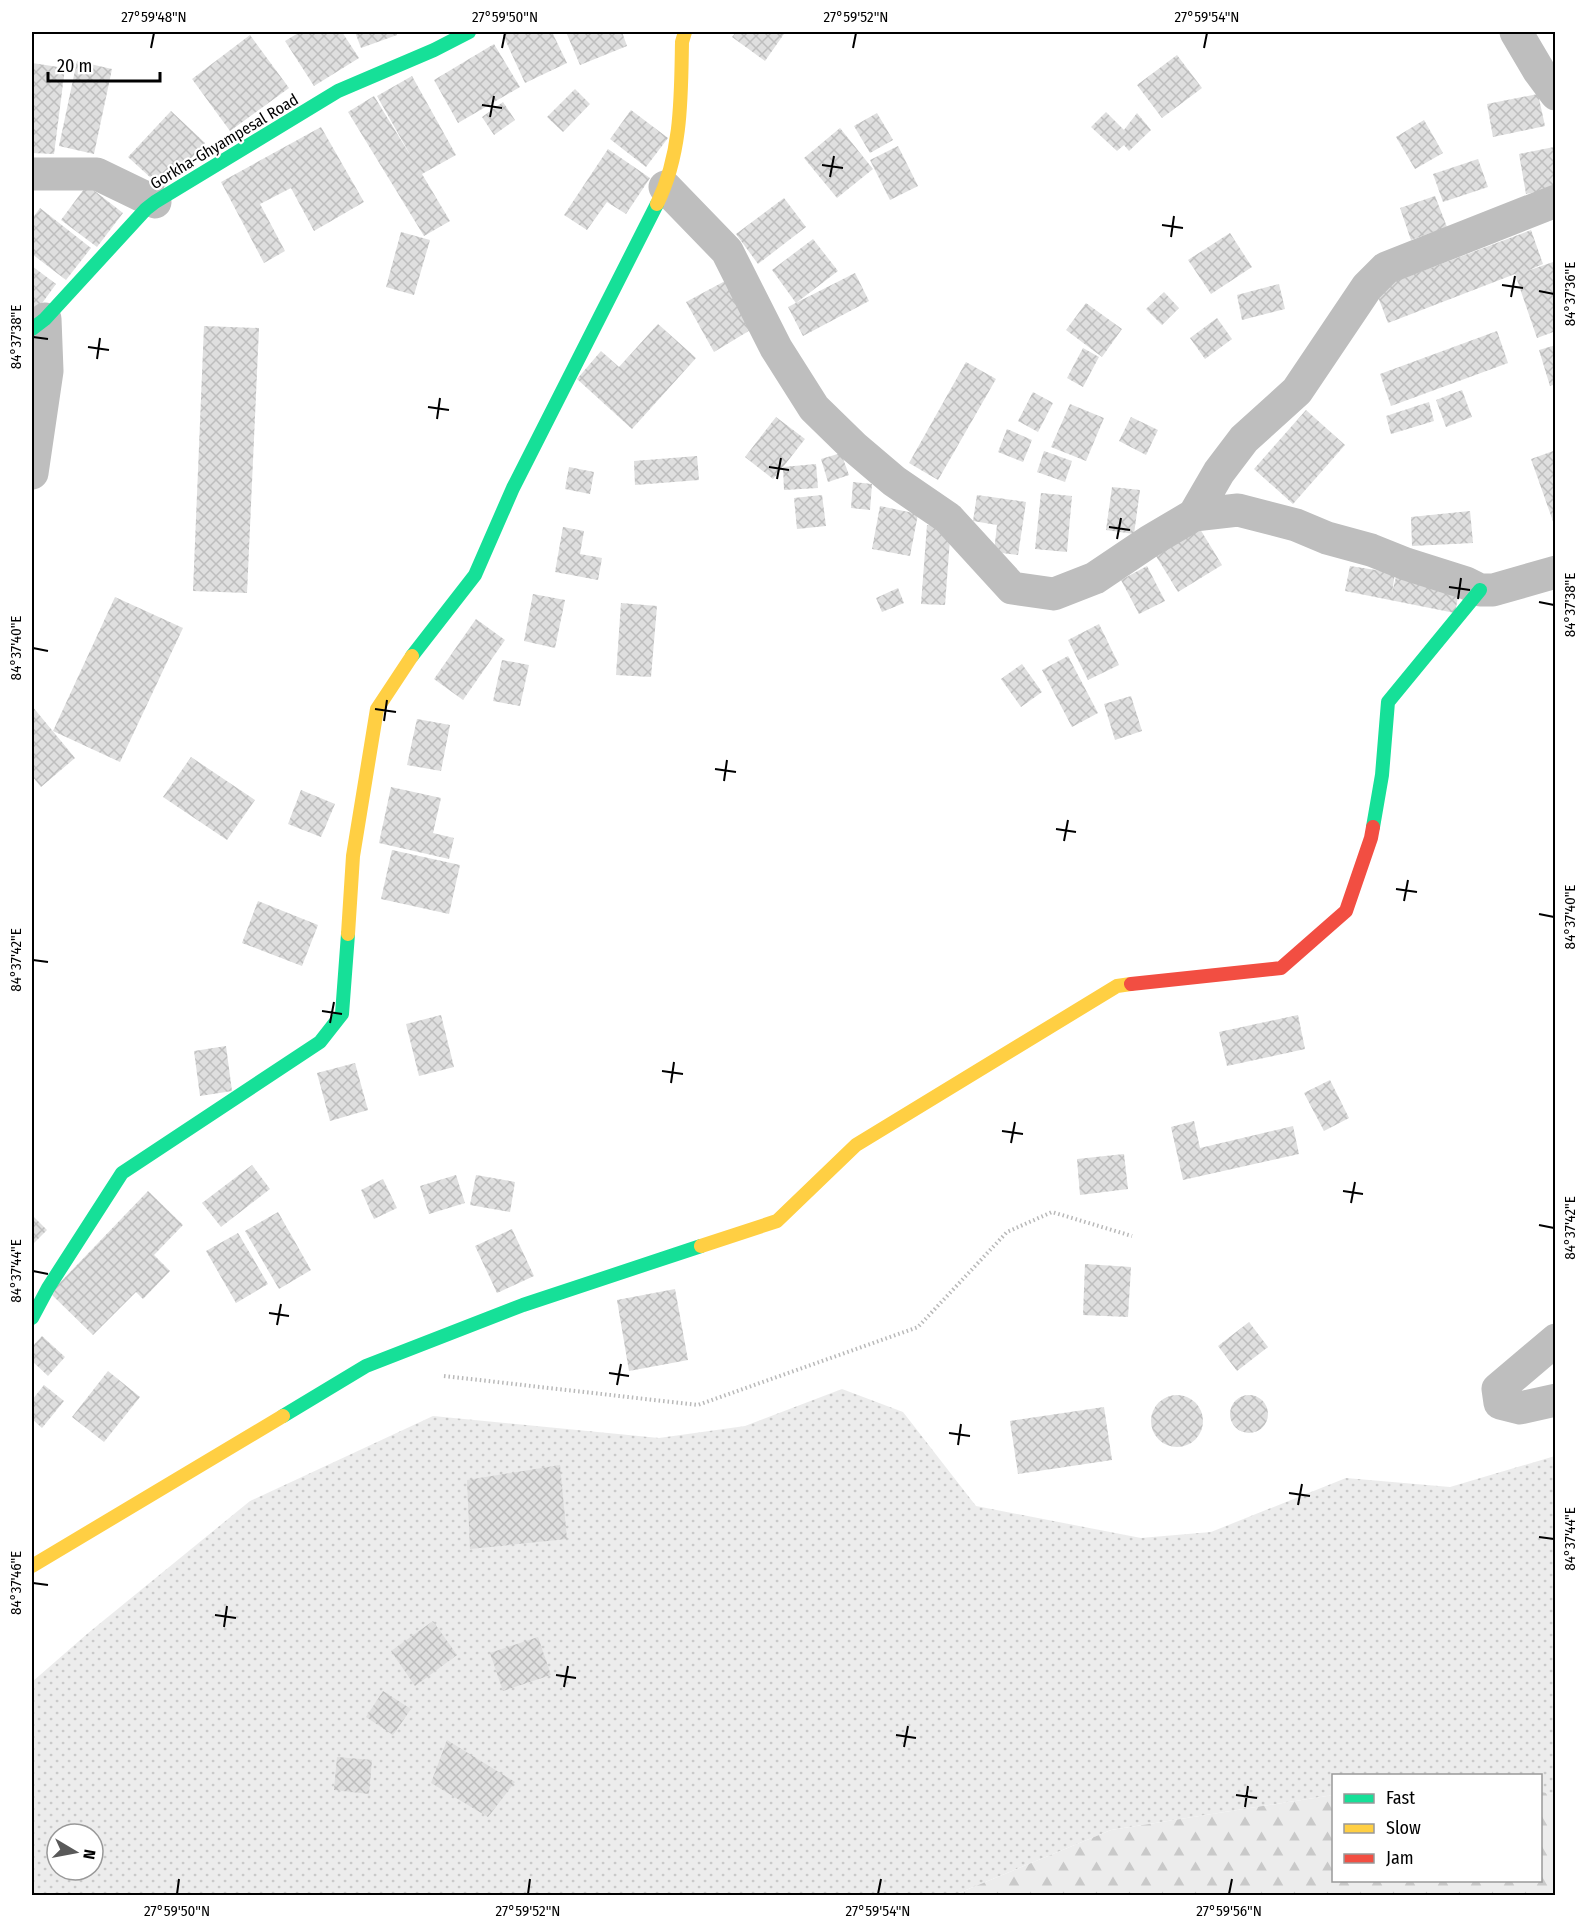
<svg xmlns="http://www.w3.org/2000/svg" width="1587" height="1927" viewBox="0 0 1587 1927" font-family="'Fira Sans Condensed',sans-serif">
<defs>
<pattern id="green-dots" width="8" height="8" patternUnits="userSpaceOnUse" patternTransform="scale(1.5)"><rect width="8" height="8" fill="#ececec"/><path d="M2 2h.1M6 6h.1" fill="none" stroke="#c9c9c9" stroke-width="1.8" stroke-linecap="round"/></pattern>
<pattern id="forest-firs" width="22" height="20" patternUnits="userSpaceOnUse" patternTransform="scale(1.5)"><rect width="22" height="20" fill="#ececec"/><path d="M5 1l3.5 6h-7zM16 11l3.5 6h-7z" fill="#c9c9c9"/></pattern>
<pattern id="building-cross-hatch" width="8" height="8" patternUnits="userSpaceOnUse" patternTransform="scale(1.5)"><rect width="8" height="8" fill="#dfdfdf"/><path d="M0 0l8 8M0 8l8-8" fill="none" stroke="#bebebe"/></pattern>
</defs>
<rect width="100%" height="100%" fill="#fff"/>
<path fill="url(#green-dots)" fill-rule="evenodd" d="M842,1389L903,1412L976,1506L1141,1538L1211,1532L1346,1478L1450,1487L1555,1456V1794L1541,1792L1540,1776H1334L1333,1795L1111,1830L954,1895H32V1682L87,1634L250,1501L433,1416L659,1438L745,1426ZM57,1834H93V1870H57Z"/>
<path fill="url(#forest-firs)" d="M1541,1792L1555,1794V1895H954L1111,1830L1333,1795L1334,1880H1540Z"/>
<path fill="url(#building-cross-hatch)" d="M300,32H342L359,58L314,86L285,41Z
M355,32H396L397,35L361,48Z
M510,32H552L567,63L525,83L503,35Z
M566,32H622L627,46L580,65Z
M736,32H780L784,34L765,61L732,37Z
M250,35L289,88L230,131L192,79Z
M494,44L520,87L458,123L434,80Z
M1177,55L1202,88L1162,118L1137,85Z
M77,61L112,69L94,154L59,146Z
M32,63L65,68L54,154L32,153Z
M412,76L456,155L422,174L450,221L424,236L348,112L374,96L412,158L377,96Z
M575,89L590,104L563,132L547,117Z
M1538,94L1545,126L1493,137L1487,104Z
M503,102L515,120L494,135L482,117Z
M631,110L668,138L646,167L610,139Z
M171,111L205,143L163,189L128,157Z
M1106,112L1124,130L1137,113L1151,130L1129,151L1124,145L1117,151L1091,127Z
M877,113L893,140L870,153L854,126Z
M1424,120L1443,153L1415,169L1396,137Z
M321,127L364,202L314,231L291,188L260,204L285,251L264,263L221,182Z
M840,128L873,169L837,198L804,158Z
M898,146L918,186L890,200L870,160Z
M1554,147L1556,188L1526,194L1519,154Z
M608,149L650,178L626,214L607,202L587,230L564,215Z
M1478,159L1488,187L1443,202L1433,174Z
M87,185L123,213L97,247L61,220Z
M1435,196L1447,227L1411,240L1400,208Z
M784,198L806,227L758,264L736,234Z
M40,208L91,248L66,280L32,254V219Z
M1531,230L1543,264L1527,271L1556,261V331L1537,338L1515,274L1388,323L1375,289Z
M401,232L430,240L414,295L386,287Z
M1230,233L1252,267L1211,294L1188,260Z
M813,239L838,271L796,303L772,270Z
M32,266L56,284L32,317Z
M855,273L869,301L803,336L788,307Z
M725,281L752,329L714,352L686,302Z
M1279,284L1285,309L1242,320L1237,295Z
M1164,292L1179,308L1162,325L1146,309Z
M1086,303L1122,329L1102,357L1066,330Z
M1217,318L1232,339L1205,359L1190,338Z
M658,324L696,358L632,429L577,379L601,351L619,367Z
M204,326L259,328L247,593L193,591Z
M1497,331L1508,363L1391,406L1380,374Z
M1556,345V384L1550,386L1539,350Z
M1083,348L1099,357L1083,387L1067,378Z
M966,362L996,379L938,480L909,463Z
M1462,390L1472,417L1446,427L1436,400Z
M1033,392L1053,403L1038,432L1018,421Z
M1429,402L1434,421L1391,434L1386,416Z
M1070,404L1104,418L1086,461L1051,447Z
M1306,410L1345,445L1293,504L1254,469Z
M776,417L805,439L783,467L816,464L818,488L784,490L783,467L773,479L745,457Z
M1131,417L1158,430L1146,455L1119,441Z
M1007,429L1032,440L1023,462L998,452Z
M1556,450V527H1555L1531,459Z
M1044,451L1072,461L1065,482L1037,472Z
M841,453L849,475L828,482L821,459Z
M697,456L699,480L635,485L634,461Z
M569,467L594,472L590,494L565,489Z
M853,482L872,484L870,510L851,508Z
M1112,487L1140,490L1134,534L1106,530Z
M1041,493L1072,496L1067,552L1035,549Z
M822,495L826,526L797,529L794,498Z
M977,495L1026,502L1018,555L994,552L997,525L973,521Z
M880,506L918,514L910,556L872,549Z
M1470,511L1473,543L1412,546L1411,517Z
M927,525L951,526L945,605L921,604Z
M563,527L584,531L580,554L602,558L598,580L555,572Z
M1200,529L1222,565L1178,592L1156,556Z
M1147,566L1165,601L1139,614L1121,580Z
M1350,566L1395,573L1392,593L1397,573L1460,587L1455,613L1345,591Z
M898,588L904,603L882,612L876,598Z
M533,594L565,600L555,648L524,641Z
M115,597L183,628L120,762L53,731Z
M621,603L657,606L651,677L616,675Z
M476,619L505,640L463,700L434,679Z
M1099,624L1119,665L1088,680L1068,640Z
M1068,656L1098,713L1072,727L1042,670Z
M502,660L529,665L520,706L493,701Z
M1022,664L1042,692L1021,707L1001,679Z
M1131,696L1142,731L1115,740L1104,704Z
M32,706L75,758L41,787L32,776Z
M417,719L450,725L441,771L407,765Z
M191,757L255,800L227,840L163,797Z
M391,787L441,798L433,833L454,838L449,859L379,843Z
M301,790L335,804L321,837L288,824Z
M392,850L460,865L449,914L381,899Z
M258,901L318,925L302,966L242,943Z
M441,1015L454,1067L419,1076L406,1024Z
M1298,1015L1305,1049L1227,1066L1219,1032Z
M226,1046L232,1091L200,1096L194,1051Z
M355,1063L368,1110L330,1121L317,1073Z
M1330,1080L1349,1118L1324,1131L1304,1093Z
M1194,1121L1200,1148L1293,1126L1299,1154L1183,1180L1171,1127Z
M1124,1154L1128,1189L1080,1195L1077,1159Z
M252,1165L270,1189L221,1227L202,1203Z
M456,1175L465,1203L429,1214L420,1186Z
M476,1175L515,1182L510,1212L470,1205Z
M383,1179L397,1208L374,1219L361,1190Z
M148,1191L183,1225L154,1255L170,1271L143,1299L136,1292L93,1335L50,1293Z
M278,1212L311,1270L279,1289L245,1231Z
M32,1215L47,1230L32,1245Z
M512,1229L534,1276L497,1293L475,1246Z
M238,1233L268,1284L236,1303L206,1251Z
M1085,1264L1131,1267L1128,1317L1083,1315Z
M675,1289L688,1360L629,1371L617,1300Z
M1249,1322L1268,1347L1237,1371L1218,1346Z
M42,1336L65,1357L48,1376L32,1361V1347Z
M108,1371L140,1397L104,1442L72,1417Z
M44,1385L64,1401L42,1428L32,1419V1400Z
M1151 1421a26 26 0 1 1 52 0a26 26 0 1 1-52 0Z
M1230 1414a19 19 0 1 1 38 0a19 19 0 1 1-38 0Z
M1104,1407L1112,1460L1018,1474L1010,1421Z
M560,1465L567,1539L470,1549L467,1480Z
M433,1621L457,1655L415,1686L391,1651Z
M538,1637L551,1675L503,1691L490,1653Z
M383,1691L411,1709L393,1735L366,1717Z
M447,1740L515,1782L488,1817L431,1783Z
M337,1757L372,1760L369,1794L334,1790Z"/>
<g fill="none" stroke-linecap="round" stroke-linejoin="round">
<path stroke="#b9b9b9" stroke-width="4" stroke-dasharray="1.5 3" stroke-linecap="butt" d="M444,1376L698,1405L918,1327L1007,1232L1052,1212L1132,1236"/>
<path stroke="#bebebe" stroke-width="33" d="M1516,32L1539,71L1556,94
M32,174H97L155,202
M665,187L727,251L776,348L814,408L854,447L894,481L948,518L1012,588L1054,594L1095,578L1150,541L1194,515L1219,472L1244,439L1297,391L1367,287L1386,268L1556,201
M32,473L47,371L45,319
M1194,515L1238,510L1296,525L1327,538L1371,550L1406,564L1466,583L1480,590H1493L1556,572
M1556,1340L1498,1389L1500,1403L1520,1408L1556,1400"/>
<path stroke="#16e098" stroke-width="14" d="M32,329L45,319L146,209L155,202L338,91L434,50L469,32
M412,656L475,575L513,488L657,204
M1373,827L1382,775L1388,702L1480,590
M32,1318L48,1288L122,1173L320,1042L342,1014L348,934
M283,1416L366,1366L523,1305L701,1246"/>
<path stroke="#ffcf43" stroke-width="14" d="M657,204C682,153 681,97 682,42L685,32
M348,934L353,856L377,709L412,656
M701,1246L777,1221L856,1145L1117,986L1131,984
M32,1566L283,1416"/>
<path stroke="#f24e42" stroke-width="14" d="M1131,984L1281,968L1346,911L1371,838L1373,827"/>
</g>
<path fill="none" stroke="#000" stroke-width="2" d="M151,48L154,33M502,48L505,33M853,48L856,33M1204,48L1207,33M482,105L502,108M490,117L494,96M822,165L843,168M830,177L834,156M1162,225L1183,228M1171,237L1174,216M1502,285L1523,288M1539,291L1554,294M1511,297L1515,276M33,337L48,339M88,347L109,350M97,359L100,338M428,407L449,410M437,419L440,398M769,467L789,470M777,479L781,458M1109,527L1130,530M1117,539L1121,518M1449,587L1470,590M1458,599L1461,578M1539,602L1554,605M33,648L48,651M375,709L396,712M384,721L387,700M715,769L736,772M724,781L727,760M1056,829L1076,832M1064,841L1068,820M1396,889L1417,892M1404,901L1408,880M1539,914L1554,917M33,960L48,962M322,1011L342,1014M330,1023L334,1002M662,1071L683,1074M671,1083L674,1062M1002,1131L1023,1134M1011,1143L1015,1122M1343,1191L1363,1194M1351,1203L1355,1182M1539,1225L1554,1228M33,1271L48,1274M269,1313L289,1316M277,1325L281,1304M609,1373L629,1376M617,1385L621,1364M949,1433L970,1436M958,1445L961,1424M1289,1493L1310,1496M1298,1505L1302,1484M1539,1537L1554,1539M33,1583L48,1585M215,1615L236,1618M224,1627L227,1606M556,1675L576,1678M564,1687L568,1666M896,1735L916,1738M904,1747L908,1726M1236,1795L1257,1798M1245,1807L1248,1786M177,1894L179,1879M528,1894L530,1879M878,1894L881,1879M1229,1894L1232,1879"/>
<g text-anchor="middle" stroke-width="4.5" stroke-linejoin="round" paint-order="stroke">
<g font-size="16" fill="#000" stroke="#fff">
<text transform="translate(224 141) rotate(-31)" y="6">Gorkha-Ghyampesal Road</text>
</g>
</g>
<rect width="1587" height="1927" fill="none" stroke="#ffffff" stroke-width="66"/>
<rect x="1332" y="1774" width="210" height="108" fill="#ffffff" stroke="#999999" stroke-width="1.5"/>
<rect x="1344" y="1794" width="30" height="9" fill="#16e098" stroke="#999999" stroke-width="1.5"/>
<text x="1386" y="1804" font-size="18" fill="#000000">Fast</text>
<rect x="1344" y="1824" width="30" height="9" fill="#ffcf43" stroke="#999999" stroke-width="1.5"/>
<text x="1386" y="1834" font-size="18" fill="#000000">Slow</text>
<rect x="1344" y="1854" width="30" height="9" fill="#f24e42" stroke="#999999" stroke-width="1.5"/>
<text x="1386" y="1864" font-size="18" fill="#000000">Jam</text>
<g transform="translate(75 1852) rotate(100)"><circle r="28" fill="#ffffff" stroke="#999999" stroke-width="1.5"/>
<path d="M0-4.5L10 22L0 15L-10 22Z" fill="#595959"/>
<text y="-9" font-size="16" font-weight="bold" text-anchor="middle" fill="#000000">N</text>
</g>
<path d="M48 72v9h112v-9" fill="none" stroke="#000000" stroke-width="3"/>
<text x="57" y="72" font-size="18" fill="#000000" stroke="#ffffff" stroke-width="4.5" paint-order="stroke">20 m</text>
<rect x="33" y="33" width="1521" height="1861" fill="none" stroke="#000" stroke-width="2"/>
<g font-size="15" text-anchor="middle" fill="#000">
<text x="154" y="22">27°59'48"N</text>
<text x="505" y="22">27°59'50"N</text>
<text x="856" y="22">27°59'52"N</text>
<text x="1207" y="22">27°59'54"N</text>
<text transform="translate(1570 294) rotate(-90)" y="5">84°37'36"E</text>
<text transform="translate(16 337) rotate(-90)" y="5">84°37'38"E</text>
<text transform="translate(1570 605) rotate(-90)" y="5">84°37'38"E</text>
<text transform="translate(16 648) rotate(-90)" y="5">84°37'40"E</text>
<text transform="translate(1570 917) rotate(-90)" y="5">84°37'40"E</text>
<text transform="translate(16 960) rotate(-90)" y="5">84°37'42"E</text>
<text transform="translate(1570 1228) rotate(-90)" y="5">84°37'42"E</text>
<text transform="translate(16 1271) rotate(-90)" y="5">84°37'44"E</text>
<text transform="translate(1570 1539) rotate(-90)" y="5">84°37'44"E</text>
<text transform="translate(16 1583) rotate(-90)" y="5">84°37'46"E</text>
<text x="177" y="1916">27°59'50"N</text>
<text x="528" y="1916">27°59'52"N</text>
<text x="878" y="1916">27°59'54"N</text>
<text x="1229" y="1916">27°59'56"N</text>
</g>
</svg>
